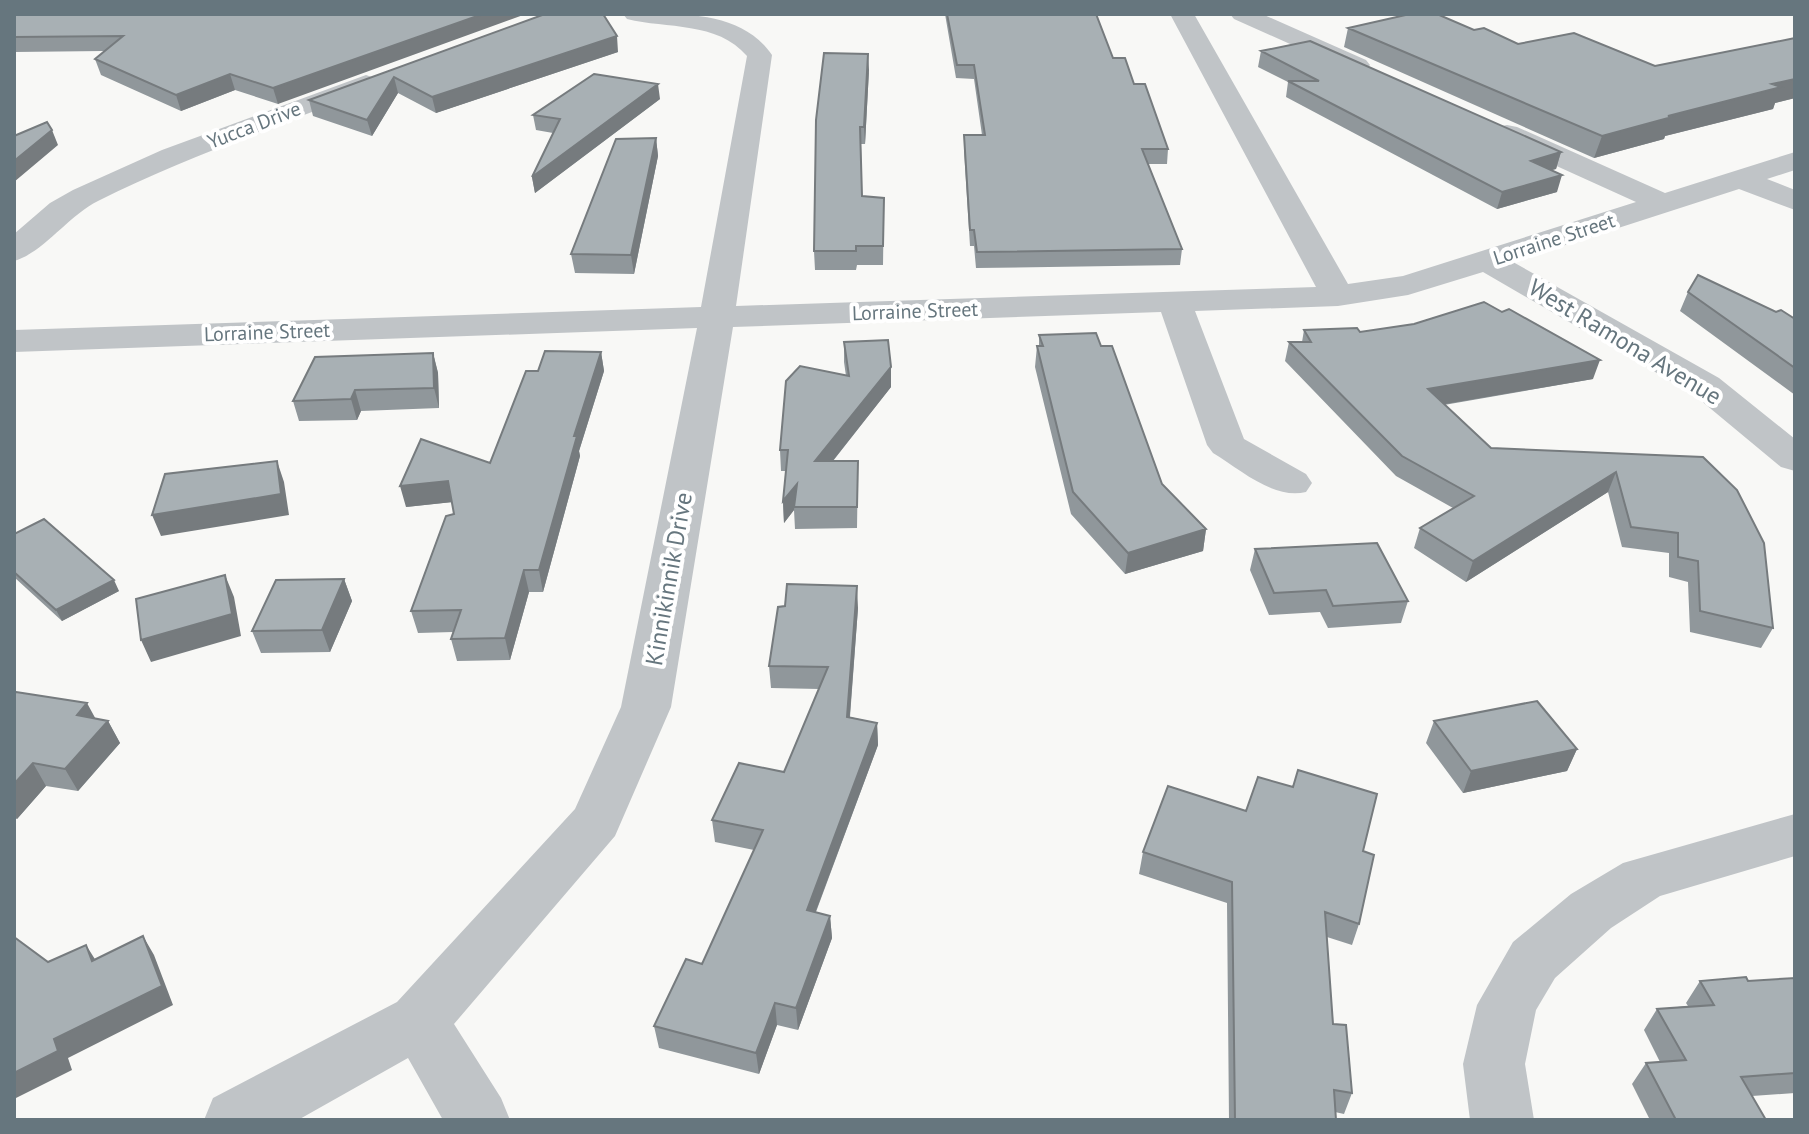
<svg xmlns="http://www.w3.org/2000/svg" width="1809" height="1134" viewBox="0 0 1809 1134" font-family="'PT Sans',sans-serif">
<rect width="100%" height="100%" fill="#f8f8f6"/>
<g fill="none" stroke-linecap="round" stroke-linejoin="round">
<path fill="#c0c4c7" fill-rule="evenodd" d="M623,14C674,14 740,8 772,55L736,306L1316,287L1170,14H1194L1348,284L1403,276L1636,202L1497,139L1493,133L1497,127L1507,125L1517,127L1665,193L1795,152V170L1767,179L1795,190V210L1739,189L1513,262L1719,378L1795,439V471L1781,467L1693,394L1483,272L1408,295L1338,306L1195,311L1244,439L1306,474L1312,483L1306,492C1274,500 1241,470 1213,453L1207,445L1161,312L733,327L671,707L615,836L454,1024L501,1098L510,1120H443L408,1058L298,1120H204L213,1098L397,1002L575,809L621,707L697,328L14,352V330L701,307L747,56C717,21 667,29 627,19Z
M1230,14H1262L1366,60L1370,65L1366,70H1348L1234,19Z
M366,75L375,78L379,83L375,88C282,124 187,157 98,201C68,216 43,253 14,261V234L50,203L73,190L162,150Z
M1795,814V856L1660,896L1611,928L1555,978L1536,1010L1525,1064L1534,1120H1470L1463,1064L1477,1005L1513,942L1571,894L1623,863Z"/>
</g>
<path fill="#90979b" d="M14,14L359,15L278,104L235,90L181,111L101,75L95,59L104,51L14,52Z
M545,14L618,52L436,113L398,93L372,136L313,116L309,100Z
M945,14H1096L1113,58L1134,84L1168,149L1167,164H1148L1182,249L1180,265L976,268L974,246H970L964,150V135H982L974,79L956,78Z
M1348,28L1474,30L1518,44L1655,66L1795,38V98L1775,103L1773,109L1665,136L1664,139L1594,158L1344,47Z
M1261,51L1561,152L1556,169L1551,170L1557,192L1497,209L1286,97L1288,82L1258,67Z
M869,70L865,144H861L862,196L884,198L883,265H857L856,270H815L814,251Z
M660,99L535,193L532,177L553,133L536,130L533,115Z
M656,138L658,156L634,274L575,273L571,254Z
M1688,292L1776,312L1795,319V395L1680,311Z
M1304,330L1360,332L1593,379L1444,405L1491,448L1703,457L1773,628L1761,648L1690,632L1688,582L1669,577V553L1622,547L1608,492L1466,582L1414,548L1420,528L1453,508L1396,476L1285,361L1289,342H1302Z
M1039,335L1101,346L1162,484L1206,529L1203,551L1125,574L1071,514L1035,367L1037,346H1039Z
M844,342L891,367V387L833,461H858L857,528L795,529L794,510L784,523L783,501L786,471H781L780,450L846,376L844,362Z
M601,352L604,371L579,451L580,456L543,592H529L510,660L457,661L451,639L453,632L418,633L411,611L454,514L452,502L406,507L490,463L538,371Z
M433,353L438,373L439,408L361,411L357,420L299,421L293,401Z
M14,534L119,591L62,621L14,577Z
M1255,549L1408,601L1401,623L1328,628L1320,612L1269,615L1250,570Z
M344,579L352,601L330,652L261,653L252,631Z
M858,608L850,717L877,723L878,745L816,912L830,916L832,938L798,1030L777,1025L759,1074L659,1048L654,1026L702,964L754,850L715,842L712,820L784,772L819,689L771,688L769,666Z
M14,694L96,719L108,721L120,743L78,791L46,786L17,819L14,818Z
M1434,721L1577,749L1567,771L1463,793L1426,743Z
M1363,851L1359,924L1352,945L1327,937L1333,1024L1352,1093L1344,1114L1335,1112L1336,1120H1229L1227,903L1139,874L1143,852Z
M1795,978V1093L1752,1096L1766,1120H1650L1632,1084L1646,1063L1660,1062L1644,1030L1657,1009L1688,1006L1686,1003L1700,981H1748Z"/>
<path fill="#767b7e" d="M483,14H526L278,104L273,88Z
M617,36L618,52L436,113L432,97Z
M868,54L869,70L865,144L864,127Z
M230,74L235,90L181,111L176,95Z
M394,77L398,93L372,136L367,120Z
M1795,79V98L1775,103L1773,109L1665,136L1664,139L1594,158L1602,136L1772,84Z
M658,84L660,99L535,193L532,177Z
M52,130L58,145L14,182V161Z
M656,138L658,156L634,274L631,255Z
M1561,152L1556,169L1526,177L1531,161Z
M1562,175L1557,192L1497,209L1502,192Z
M601,352L604,371L579,451L580,456L543,592L539,570L574,436Z
M433,353L438,373L439,408L434,388Z
M1600,360L1593,379L1422,408L1428,389Z
M891,367V387L816,482L815,461Z
M355,390L361,411L357,420L351,399Z
M277,461L284,482L289,515L161,536L152,515Z
M1616,472L1608,492L1466,582L1473,561Z
M448,481L453,502L406,507L400,486Z
M797,484L794,510L784,523L783,501Z
M1206,529L1203,551L1125,574L1128,553Z
M524,570L529,592L510,660L505,638Z
M225,575L234,597L241,636L151,662L141,640Z
M344,579L352,601L330,652L322,630Z
M114,580L119,591L62,621L56,610Z
M857,586L858,608L848,739L847,717Z
M87,703L99,725L77,715Z
M108,721L120,743L78,791L65,769Z
M877,723L878,745L808,932L807,910Z
M1577,749L1567,771L1463,793L1471,771Z
M33,763L46,786L17,819L14,814V784Z
M830,916L832,938L798,1030L796,1008Z
M143,936L154,955L173,1005L68,1058L72,1070L14,1099V1073L54,1039Z
M86,945L98,964L92,961Z
M775,1003L777,1025L759,1074L756,1053Z"/>
<path fill="#a8b0b4" stroke="#767b7e" stroke-width="2" d="M14,14H352L359,15L361,14H483L273,88L230,74L176,95L95,59L123,36L14,37Z
M545,14H603L617,36L432,97L394,77L367,120L309,100Z
M947,14H1096L1113,58H1125L1134,84H1145L1168,149H1142L1182,249L977,252L974,230H970L964,135H985L974,65H957Z
M1410,14H1437L1474,30L1484,28L1518,44L1574,33L1655,66L1795,38V79L1772,84L1781,87L1668,116L1672,117L1602,136L1348,28Z
M1310,41L1561,152L1531,161L1562,175L1502,192L1288,81H1319L1261,51Z
M824,53L868,54L864,127H860L862,196L884,198L883,246H856V251H814L816,120Z
M594,74L658,84L532,177L560,119L533,115Z
M47,122L52,130L14,161V136Z
M656,138L631,255L571,254L616,139Z
M1698,275L1776,312L1781,310L1795,319V368L1688,292Z
M1484,302L1502,312L1509,309L1600,360L1428,389L1491,448L1703,457L1737,490L1764,543L1773,628L1700,611L1698,561L1678,557V533L1631,527L1616,472L1473,561L1420,528L1474,496L1402,456L1289,342H1311L1304,330L1357,328L1360,332L1414,324Z
M1096,333L1101,346H1112L1162,484L1206,529L1128,553L1073,492L1037,346H1043L1039,335Z
M888,340L891,367L815,461H858L857,507H794L797,484L783,501L788,450H780L786,381L800,366L849,376L844,342Z
M545,351L601,352L574,436H577L539,570H524L505,638L451,639L461,610L411,611L446,516L454,514L448,481L400,486L421,439L490,463L526,371H538Z
M433,353L434,388L355,390L351,399L293,401L315,357Z
M277,461L281,494L152,515L165,474Z
M44,519L114,580L56,610L14,572V534Z
M1377,543L1408,601L1333,606L1326,590L1274,593L1255,549Z
M225,575L232,614L141,640L136,599Z
M344,579L322,630L252,631L276,580Z
M787,584L857,586L847,717L877,723L807,910L830,916L796,1008L775,1003L756,1053L654,1026L686,959L702,964L763,830L712,820L739,763L784,772L828,667L769,666L778,607L785,606Z
M16,692L87,703L77,715L108,721L65,769L33,763L14,784V694Z
M1537,701L1577,749L1471,771L1434,721Z
M1298,770L1377,794L1363,851L1374,855L1359,924L1325,912L1333,1024L1346,1025L1352,1093L1334,1090L1336,1120H1235L1232,882L1143,852L1168,786L1246,811L1258,777L1293,787Z
M143,936L162,986L54,1039L58,1051L14,1073V937L48,962L86,945L92,961Z
M1746,977L1748,981L1795,978V1073L1741,1077L1766,1120H1676L1646,1063L1686,1060L1657,1009L1714,1005L1700,981Z"/>
<g text-anchor="middle" stroke-width="8" stroke-linejoin="round" paint-order="stroke">
<g font-size="20" fill="#66767e" stroke="#fff">
<text transform="translate(254 125) rotate(-21)" y="7">Yucca Drive</text>
<text transform="translate(1554 239) rotate(-18)" y="7">Lorraine Street</text>
<text transform="translate(915 311) rotate(-2)" y="7">Lorraine Street</text>
<text transform="translate(267 332) rotate(-2)" y="7">Lorraine Street</text>
</g>
<g font-size="24" fill="#66767e" stroke="#fff">
<text transform="translate(1625 342) rotate(31)" y="8">West Ramona Avenue</text>
<text transform="translate(669 579) rotate(-80)" y="8">Kinnikinnik Drive</text>
</g>
</g>
<rect width="1809" height="1134" fill="none" stroke="#66767e" stroke-width="32"/>
</svg>
